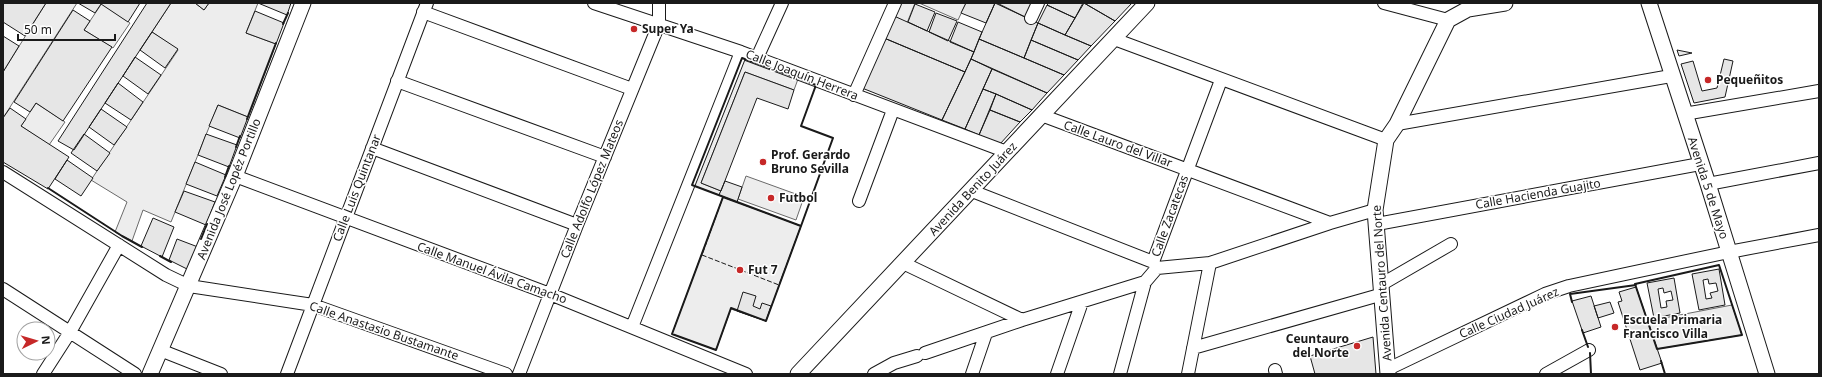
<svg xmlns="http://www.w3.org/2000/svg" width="1822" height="377" viewBox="0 0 1822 377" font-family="'Noto Sans',sans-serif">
<rect width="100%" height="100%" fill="#fff"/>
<path fill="#ededed" stroke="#6a6a6a" d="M46,3H77L3,118V72Z
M102,3L130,23L113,48L84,30Z
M171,3H195L204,10L209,3H258L246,33L276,44L248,117L218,105L171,222L143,210L132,241L115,232L127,202L91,180L178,50L152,32Z
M900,3H915L907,23L894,16Z
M919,3H966L958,20Z
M742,58L798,79L794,90L745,72L701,183L721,191L719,195L692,185Z
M36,103L65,122L49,145L21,126Z
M746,176L804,197L796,220L738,199Z
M723,197L801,226L766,321L731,309L716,350L672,334Z
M1732,305L1742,335L1657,349L1648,321Z"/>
<path fill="#e6e6e6" stroke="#1a1a1a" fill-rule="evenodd" d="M3,3H46L25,36L3,22Z
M78,3H140L128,22L101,4L95,13Z
M147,3H171L74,150L58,141Z
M195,3H209L204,10Z
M258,3H291L287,15Z
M966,3H995L986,23L961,13Z
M995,3L1038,23L1024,58L979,39Z
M997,3H1032L1025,17Z
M1049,3H1083L1075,18L1047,5Z
M1084,3L1115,21L1091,46L1065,35Z
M1084,3H1132L1115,21Z
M915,4L935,12L927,31L908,22Z
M1047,5L1075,18L1065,35L1038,23Z
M73,10L90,21L84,30L112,47L63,121L36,103L30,112L14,102Z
M255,11L284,23L276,44L246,33Z
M936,13L957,21L948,41L929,32Z
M894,16L974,52L965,72L884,38Z
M958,22L982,32L974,52L950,42Z
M1038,23L1065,35L1091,46L1078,60L1031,40Z
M152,32L178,49L165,68L140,50Z
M3,36L19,46L3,72Z
M884,38L965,72L942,120L862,88Z
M979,39L1024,58L1064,75L1047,93L971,59Z
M1031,40L1078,60L1064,75L1024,58Z
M1677,50L1692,53L1679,56Z
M135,57L161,75L148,94L123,76Z
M971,59L992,69L965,129L942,120Z
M1724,59L1733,61L1725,97L1694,103L1681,64L1693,61L1702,91L1717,88Z
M992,69L1047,93L1032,110L996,94L983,89Z
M745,72L794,90L788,109L757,98L721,191L701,183Z
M118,83L143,102L131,120L105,103Z
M983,89L996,94L979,135L965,129Z
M996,94L1032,110L1020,122L990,110Z
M218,105L248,117L240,138L209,126Z
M10,108L26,119L21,126L69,157L48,189L3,162V118Z
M101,109L127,127L114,145L89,127Z
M990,110L1020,122L1000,144L979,135Z
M84,134L110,153L97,171L71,153Z
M206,134L237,145L229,167L198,155Z
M67,160L93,178L81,196L55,179Z
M195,162L226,175L217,196L186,184Z
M725,181L742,187L737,202L719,195Z
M184,191L215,202L206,225L175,212Z
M153,218L174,227L162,257L141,246Z
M177,239L198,247L189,270L169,260Z
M1719,269L1725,305L1699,310L1692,274ZM1708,279L1709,284L1716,283L1718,291L1710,293L1712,298L1706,299L1703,280Z
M1674,278L1680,313L1654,318L1647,283ZM1663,288L1664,293L1671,291L1673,300L1666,301L1667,307L1661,308L1658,289Z
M1636,287L1662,363L1640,370L1618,302L1622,301L1619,292Z
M743,292L756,296L753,306L760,309L762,303L771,306L766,321L737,311Z
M1591,296L1601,327L1583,333L1572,301Z
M1610,302L1614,313L1598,318L1594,306Z
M1373,337L1376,374H1315L1310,356Z"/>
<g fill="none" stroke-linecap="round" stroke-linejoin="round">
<g stroke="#1a1a1a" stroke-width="14">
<path id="minor" d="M594,3L741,52L1007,152
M1384,3L1448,20
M423,12L632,89
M1031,18L1038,3
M1114,39L1386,140
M757,58L782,3
M397,81L605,157
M854,95L895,3
M1684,114L1819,91
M1041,115L1330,223
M1397,124L1671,76
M372,148L577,225
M3,172L166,275L189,286L313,305L506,374
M235,176L550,294L746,374
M1708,184L1819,163
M972,191L1153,262
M859,201L893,110
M1377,224L1700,164
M903,263L1022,320
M1157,268L1210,263L1330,223L1375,210
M1382,284L1451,244
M3,289L135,374
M632,327L741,52
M1193,348L1383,294
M160,350L221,374
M925,353L1022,320L1145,282
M1388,369L1545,294L1569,286L1729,252L1819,235
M1275,370L1276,374
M43,374L70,332L119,245
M287,374L427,3
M519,374L577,225L659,24V3
M874,374L894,363L917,356
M972,374L986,333
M1057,374L1082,302
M1120,374L1145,282L1157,268L1153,262L1221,80
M1188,374L1210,263
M1546,374L1589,350"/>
</g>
<g stroke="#1a1a1a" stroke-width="17">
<path id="tertiary" d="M1649,3L1708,184L1767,374
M150,374L235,176L303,3
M798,374L1147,3
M1388,374L1375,210L1386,140L1397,124L1448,20L1468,9L1505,3"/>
</g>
<use href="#minor" stroke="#fff" stroke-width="12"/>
<use href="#tertiary" stroke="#fff" stroke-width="15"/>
<path stroke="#1a1a1a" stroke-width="1" stroke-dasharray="5 2" stroke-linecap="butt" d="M723,197L801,226L779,285L702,255Z"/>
<path stroke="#1a1a1a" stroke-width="2" d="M283,24L288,13
M742,58L816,85L801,126L833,138L801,226L692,185Z
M247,119L276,43
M236,147L240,136
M225,177L229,166
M48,188L122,236L142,247
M723,197L801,226L766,321L731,308L716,350L672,334Z
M201,239L207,224
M160,256L171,262
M1719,265L1742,335L1657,349L1635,284Z
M1572,302L1570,294L1636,285
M1582,330L1588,347
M1590,353L1591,374
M1661,361L1665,374"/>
</g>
<g fill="#c62828" stroke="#fff" stroke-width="1.5">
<circle cx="634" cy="29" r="4"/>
<circle cx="1708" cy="80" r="4"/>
<circle cx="763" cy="162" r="4"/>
<circle cx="771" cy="198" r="4"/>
<circle cx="740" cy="270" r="4"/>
<circle cx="1615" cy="327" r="4"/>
<circle cx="1357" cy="346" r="4"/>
</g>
<g text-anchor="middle" stroke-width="3" stroke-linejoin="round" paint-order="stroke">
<g font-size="12" font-weight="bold" fill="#1a1a1a" stroke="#fff" text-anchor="start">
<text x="642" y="33">Super Ya</text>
<text x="1716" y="84">Pequeñitos</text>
<text x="771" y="159">Prof. Gerardo<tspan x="771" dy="14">Bruno Sevilla</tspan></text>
<text x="779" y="202">Futbol</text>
<text x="748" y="274">Fut 7</text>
<text x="1623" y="324">Escuela Primaria<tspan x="1623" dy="14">Francisco Villa</tspan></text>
<text x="1349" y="343" text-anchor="end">Ceuntauro<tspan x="1349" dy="14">del Norte</tspan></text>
</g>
<g font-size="12" fill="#1a1a1a" stroke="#fff">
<text transform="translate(802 75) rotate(21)" y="4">Calle Joaquín Herrera</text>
<text transform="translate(1118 144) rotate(20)" y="4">Calle Lauro del Villar</text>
<text transform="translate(357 188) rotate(-69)" y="4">Calle Luis Quintanar</text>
<text transform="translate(1708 188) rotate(72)" y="4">Avenida 5 de Mayo</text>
<text transform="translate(229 189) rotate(-68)" y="4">Avenida José Lopéz Portillo</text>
<text transform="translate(592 189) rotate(-68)" y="4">Calle Adolfo López Mateos</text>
<text transform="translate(973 189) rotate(-47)" y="4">Avenida Benito Juárez</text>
<text transform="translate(1538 194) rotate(-10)" y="4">Calle Hacienda Guajito</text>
<text transform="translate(1170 216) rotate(-70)" y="4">Calle Zacatecas</text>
<text transform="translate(492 273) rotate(20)" y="4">Calle Manuel Ávila Camacho</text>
<text transform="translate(1382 283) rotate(-94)" y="4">Avenida Centauro del Norte</text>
<text transform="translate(1509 313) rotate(-24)" y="4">Calle Ciudad Juárez</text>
<text transform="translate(384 331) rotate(19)" y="4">Calle Anastasio Bustamante</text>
</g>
</g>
<rect width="1822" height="377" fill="none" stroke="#1a1a1a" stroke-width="8"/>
<g transform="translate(36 341) rotate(85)"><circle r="19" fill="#ffffff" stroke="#a3a3a3"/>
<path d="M0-3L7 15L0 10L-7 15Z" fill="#c62828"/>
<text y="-6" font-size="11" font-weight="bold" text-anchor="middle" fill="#1a1a1a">N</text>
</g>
<path d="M18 34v6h97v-6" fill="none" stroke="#1a1a1a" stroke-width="2"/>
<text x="24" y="34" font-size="12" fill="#1a1a1a" stroke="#ffffff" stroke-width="3" paint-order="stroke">50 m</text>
</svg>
